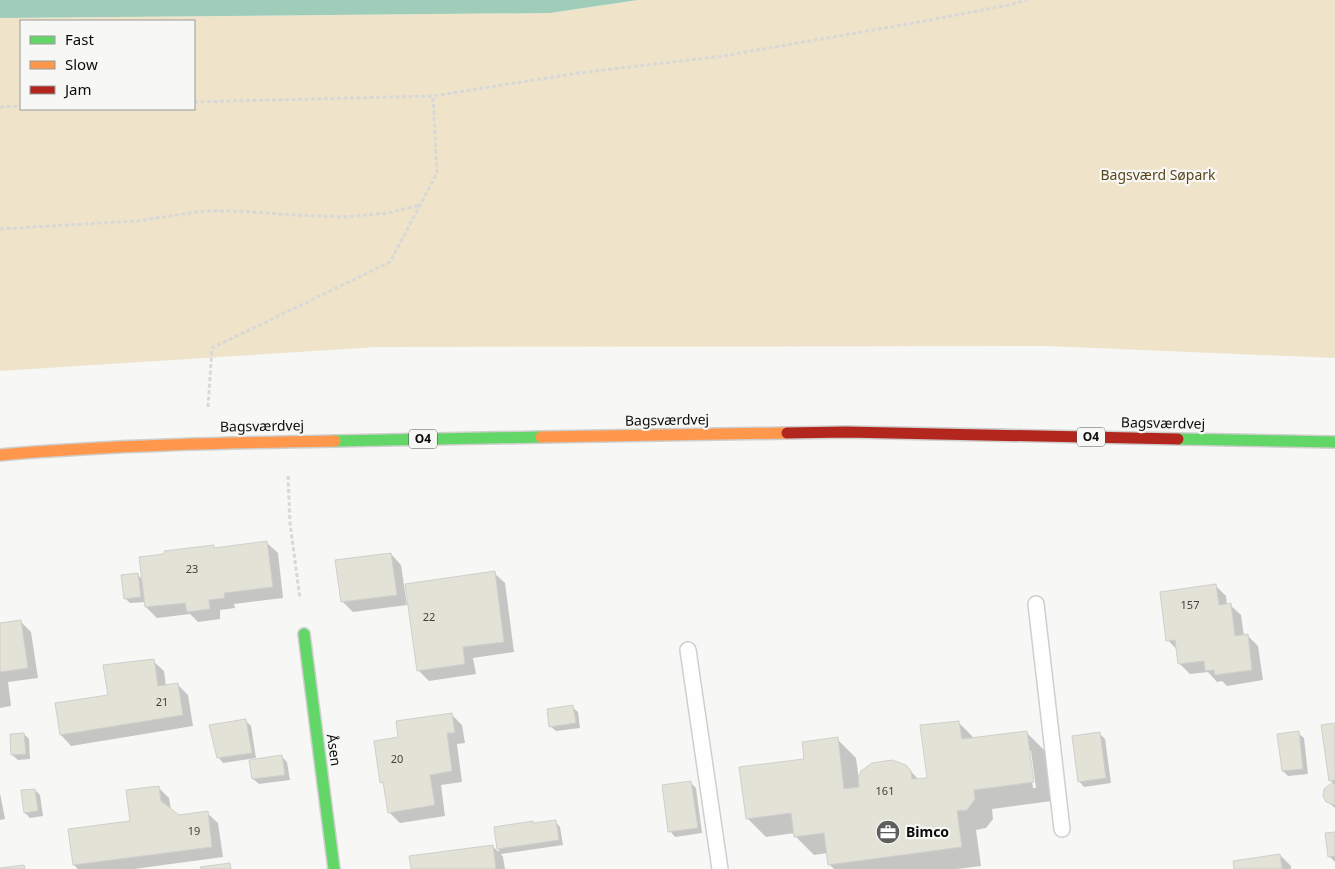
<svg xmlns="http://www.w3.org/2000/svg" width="1335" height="869" viewBox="0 0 1335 869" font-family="'Noto Sans',sans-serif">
<rect width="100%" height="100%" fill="#f7f7f6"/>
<path fill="#efe4ca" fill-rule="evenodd" d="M638,0H1335V358L1047,346L378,347L0,371V18L550,13ZM21,21H194V109H21Z"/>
<path fill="#9fcdba" d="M0,0H638L550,13L0,18Z"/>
<path fill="#0003" fill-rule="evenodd" d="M267,543L278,553L283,598L234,604L235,608L220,610V619L198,622L190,614L157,618L146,607V602L130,603L125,598L137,574L143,580L214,547L216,549Z
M391,554L401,565L407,605L353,612L342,601Z
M494,573L505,583L514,652L473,658L476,674L429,681L418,670Z
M1215,585L1226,596L1227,605H1230L1241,615L1244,636L1247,635L1258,646L1263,680L1227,686L1222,681L1217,682L1208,672L1190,674L1179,663L1177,650L1168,640Z
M20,621L31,632L38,678L8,682L11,706L0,708V625Z
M153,661L164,671L166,686L177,684L188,695L193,726L71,746L61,735Z
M572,707L578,712L580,728L556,731L550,726Z
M451,714L462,725L465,743L457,744L462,782L441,785L445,816L400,823L389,812L385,785L382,782L400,738Z
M246,721L251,726L256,758L223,763L218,757Z
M958,722L975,739L1026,732L1045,751L1052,801L992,809L993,819L986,828L976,830L981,866L957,869H834L829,864L828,853L814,855L795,836V833L766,837L747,818L805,760L837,739L856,758L859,780L906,766L919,780L928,779ZM1028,751H1031L1036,788H1033Z
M1335,724V808L1325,799L1334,784L1330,780Z
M1099,733L1105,739L1111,783L1084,787L1079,781Z
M1298,733L1304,738L1308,774L1288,776L1283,771Z
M24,734L29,739L30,759L18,760L12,755Z
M282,757L287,762L290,780L259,784L253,779Z
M691,783L696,788L702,833L675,837L670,831Z
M158,787L169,798L171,810L178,816L207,813L218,823L223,857L134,869H78L74,865L132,822Z
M35,790L40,795L43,816L30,818L25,813Z
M0,793L5,819L0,820Z
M555,821L560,827L563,845L501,854L503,857L505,869H413L492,846L499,852L495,828Z
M1335,833V862L1330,857Z
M1280,855L1291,866V869H1235Z"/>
<path fill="#e2e2d6" stroke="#cfcfce" d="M267,541L273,587L224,593L225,598L209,600L210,609L187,612L185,603L145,607L139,557L164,554V551L214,545V548Z
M391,553L397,595L341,602L335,560Z
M495,571L504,642L463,647L465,664L417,671L405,584Z
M138,573L141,597L124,599L121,575Z
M1216,584L1219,605L1231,603L1235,636L1248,634L1252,670L1215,675L1214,670L1205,671L1204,661L1178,664L1175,640L1166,641L1160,592Z
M21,620L28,668L0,672V623Z
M154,659L158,686L178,683L183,715L60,735L55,703L108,695L103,665Z
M573,705L576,723L549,727L547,709Z
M452,713L455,733H447L452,771L430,775L435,805L388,813L383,782L380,783L374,741L398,737L396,721Z
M246,719L252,753L217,758L209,725Z
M959,721L962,739L1027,731L1034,782L974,790L975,799L967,810L957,811L962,847L828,865L824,833L794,837L791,813L746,819L739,767L804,759L802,742L838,737L844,789L859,787L858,778L861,771L872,763L892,760L906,765L911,771L912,779L927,778L920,725Z
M1335,723V780L1329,781L1321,725Z
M1299,731L1303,769L1282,771L1277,734Z
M1100,732L1106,778L1078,782L1072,736Z
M24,733L26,754L11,755L10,734Z
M282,755L285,775L252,779L249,760Z
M691,781L698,828L668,832L662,785Z
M1332,783L1335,784V805L1326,802L1323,796L1324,789Z
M159,786L161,801L179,815L208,811L212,847L73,865L68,829L130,821L126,790Z
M35,789L38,811L24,813L21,790Z
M556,820L559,840L497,849L494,827L533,821V823Z
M1335,832V856L1328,857L1325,833Z
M493,845L496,869H411L409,856Z
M1280,854L1282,869H1234L1233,861Z
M230,863L231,869H201L200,867Z
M24,865L25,869H0V868Z"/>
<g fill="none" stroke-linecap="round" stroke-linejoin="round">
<g stroke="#cfcfce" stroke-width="18">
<path id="lane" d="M1036,604L1062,829
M688,650L720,869"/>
</g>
<g stroke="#cfcfce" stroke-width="14">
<path id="fast" d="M1178,439L1335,442
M335,441L541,437
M304,634L334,869"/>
</g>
<g stroke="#cfcfce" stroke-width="14">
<path id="slow" d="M541,437L787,433
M0,455C112,445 223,443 335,441"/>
</g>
<g stroke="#cfcfce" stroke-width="14">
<path id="jam" d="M787,433L846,432L1178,439"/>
</g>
<path stroke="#d8d8d7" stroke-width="3" stroke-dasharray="4 2.5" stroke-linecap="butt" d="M194,102L433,96L579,73L723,56L914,23L1009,5L1027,0
M0,107L21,106
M0,229L137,221L203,211H238L294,215L344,217L388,213L420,205
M208,407L212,348L390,262L437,173L433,96
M288,476L290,523L300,599"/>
<use href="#lane" stroke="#fefefe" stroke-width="15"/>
<use href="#fast" stroke="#63d668" stroke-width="11"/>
<use href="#slow" stroke="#ff974d" stroke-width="11"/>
<use href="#jam" stroke="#b3261e" stroke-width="11"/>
</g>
<defs>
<g id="office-disc" transform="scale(1.25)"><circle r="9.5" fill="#5e5e5d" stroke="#f7f8f5"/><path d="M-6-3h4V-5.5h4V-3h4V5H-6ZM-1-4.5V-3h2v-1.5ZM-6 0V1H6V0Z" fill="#fff"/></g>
</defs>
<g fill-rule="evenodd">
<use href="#office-disc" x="888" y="832"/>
</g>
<g text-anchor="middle" stroke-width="4.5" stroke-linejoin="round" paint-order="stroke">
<g font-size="11" fill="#41423d">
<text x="192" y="573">23</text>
<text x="1190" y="609">157</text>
<text x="429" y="621">22</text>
<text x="162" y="706">21</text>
<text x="397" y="763">20</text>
<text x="885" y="795">161</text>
<text x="194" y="835">19</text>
</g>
<g fill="#f7f8f5" stroke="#525350" stroke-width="1">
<rect x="1077" y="427.5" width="28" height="19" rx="4"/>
<rect x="409" y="429.5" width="28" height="19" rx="4"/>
</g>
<g font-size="12" font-weight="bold" fill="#0b0c0a">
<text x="1091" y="441">O4</text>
<text x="423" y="443">O4</text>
</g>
<g font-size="14" fill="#59461b" stroke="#f7f8f5">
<text x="1158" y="180">Bagsværd Søpark</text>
</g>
<g font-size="14" fill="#0b0c0a" stroke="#f7f8f5">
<text transform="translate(667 420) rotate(-1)" y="5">Bagsværdvej</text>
<text transform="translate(1163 423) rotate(1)" y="5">Bagsværdvej</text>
<text transform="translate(262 426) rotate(-1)" y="5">Bagsværdvej</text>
<text transform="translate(334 750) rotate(82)" y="5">Åsen</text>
</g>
<g font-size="14" font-weight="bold" fill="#0b0c0a" stroke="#f7f8f5" text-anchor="start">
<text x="906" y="837">Bimco</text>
</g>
</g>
<rect x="20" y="20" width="175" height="90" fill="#f7f8f5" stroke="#999a97"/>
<rect x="30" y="36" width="25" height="8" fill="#63d668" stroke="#999a97"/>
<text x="65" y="45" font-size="15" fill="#0b0c0a">Fast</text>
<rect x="30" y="61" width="25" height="8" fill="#ff974d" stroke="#999a97"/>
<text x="65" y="70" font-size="15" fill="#0b0c0a">Slow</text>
<rect x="30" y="86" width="25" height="8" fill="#b3261e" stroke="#999a97"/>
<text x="65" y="95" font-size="15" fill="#0b0c0a">Jam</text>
</svg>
